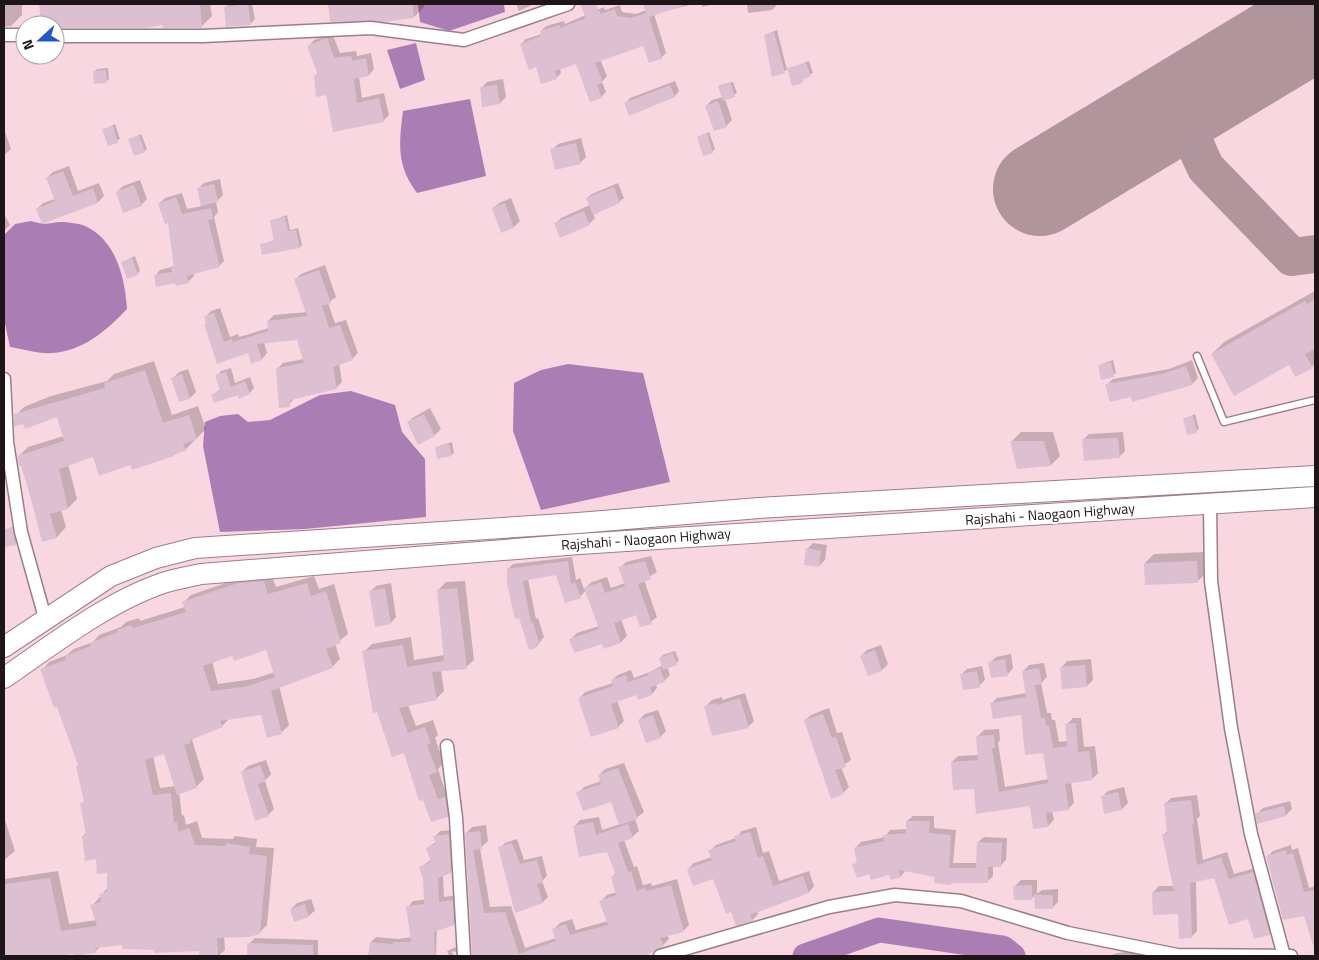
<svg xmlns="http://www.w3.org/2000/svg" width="1319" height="960" viewBox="0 0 1319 960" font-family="'Titillium Web',sans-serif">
<rect width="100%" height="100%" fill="#f9d7e1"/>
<path fill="#ab7db5" d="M418,4H504L505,12L449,31L420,22Z
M416,43L425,80L400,89L387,50Z
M470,99L486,176L417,193C396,165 399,143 403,111Z
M31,221C48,227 51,221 65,222C72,223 82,224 87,227C117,242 125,279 127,309C106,331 83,351 52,353C39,354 23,349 10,347L4,319V235L15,224Z
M568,364L643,373L670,482L541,510L513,431L514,383L541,370Z
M351,391L395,405L402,432L425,459L426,517L305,529L220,532L203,446L205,422L220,416L238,414L248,422L270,420L320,395Z"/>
<path fill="#0003" fill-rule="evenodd" d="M4,4H22V15L11,26L4,27Z
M41,4H210L212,16L202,26L164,27V24L55,27V25H42Z
M229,4H252L255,19L250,24L225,8Z
M330,4H423L424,7L414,17L331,21Z
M516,4H534L519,11Z
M644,4H694L654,14L666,53L661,58L644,44L600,59L607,76L602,82L606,92L601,97L576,63L560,68L561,73L556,78L537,65L521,44L526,39L542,34L541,31L546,26L564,21L565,24L604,7L605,10L620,5L622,12L636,14L646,10Z
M702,4H714L702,7Z
M747,4H778L772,10L748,13Z
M777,30L787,70L772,75L765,35Z
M332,33L340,53L356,51L357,56L371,53L374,69L369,75L359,77L362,98L384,93L389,115L383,121L327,94L315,76L319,72L309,46L314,40Z
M809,61L813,73L804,77L802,82L789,69Z
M108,68L109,79L106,82L95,71L97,69Z
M503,79L506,97L500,103L481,88L487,82Z
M675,81L679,91L675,96L630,114L626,103L630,98Z
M733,82L737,93L725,99L732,120L726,126L706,106L712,100L723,97L719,86L720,85Z
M115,124L120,139L108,145L103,130Z
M4,129L11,149L4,155Z
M709,132L715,149L712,152L698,137Z
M141,134L147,149L144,151L130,139Z
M581,138L586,157L580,163L552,150L558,144Z
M69,166L78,191L99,183L104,196L98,202L42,222L37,209L43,203L55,199L47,178L53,172Z
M220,179L223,195L216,202L218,212L214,217L224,261L219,266L193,273L194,276L188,282L155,276L160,270L175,266L169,222L159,204L165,198L182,193L187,209L202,206L198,189L204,183Z
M140,180L147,199L141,205L117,192L123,186Z
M618,183L624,198L619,202L593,214L595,218L589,224H555L561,218L590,205L587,198L592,194Z
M511,198L520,221L514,227L493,208L499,203Z
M4,214L10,225L4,231Z
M287,215L290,230L298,228L302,245L300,247L263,254L261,245L275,240L271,221Z
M135,256L140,271L137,274L122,262Z
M325,265L336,297L328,303L335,323L346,320L358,353L352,359L339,363L342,382L336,388L295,397L289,405L277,369L283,363L304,359L298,338L264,342L267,353L262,359L249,352L218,363L206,316L211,311L220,308L230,337L238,334L239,337L269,328L268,321L274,315L307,312L295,280L301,274Z
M1315,291V363L1312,367L1212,354L1224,342Z
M1113,360L1116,373L1113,375L1099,365Z
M1192,360L1198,378L1192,384L1132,396L1107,385L1113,379L1169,369Z
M154,361L172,415L198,406L206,429L185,450L173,455L131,463L93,455L68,464L77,499L68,508L61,510L66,527L57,537L43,541L19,456L28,447L64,436L58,416L24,422L15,416L24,407L51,396L107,381L114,374Z
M231,368L235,383L250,377L254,388L250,393L212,395L221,389L217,376L221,371Z
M188,369L196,392L190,398L173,378L179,372Z
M430,408L441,429L435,435L418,443L408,422L414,417Z
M1195,414L1199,429L1188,434L1184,419Z
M1021,432H1053L1060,456L1051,465L1012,441Z
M1123,432L1125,451L1119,457L1083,440L1089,434Z
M452,442L454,453L451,455L436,447Z
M15,526L18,542L4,547V530Z
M813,543L827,545L825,560L819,566L807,549Z
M1205,552L1206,573L1197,582L1145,563L1154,554Z
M651,556L657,572L644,580L657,617L651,622L637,614L621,619L627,636L621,642L604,648L602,642L571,639L577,633L599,626L586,590L580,597L557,574L528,579L536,619L538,618L544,637L536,647L508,569L513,564L572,557L576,580L580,578L584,589L592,582L607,577L611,588L625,583L620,568L626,562Z
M271,574L276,587L314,576L319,589L334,584L348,634L335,644L340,659L332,667L279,686L289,725L282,732L262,714L230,718L222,726L195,737L192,740L204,779L196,787L179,792L182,816L184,815L186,825L197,821L202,838L233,839L235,836L257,839L256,847L274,848L267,925L259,933L224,936L225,950L218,956H200V950L155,949L123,943L101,946L95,952L4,956V879L58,871L69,924L97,920L92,906L109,886L108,871L83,836L87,832L82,804L85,801L79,764L58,705L42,670L49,662L67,655L74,649L93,642L99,635L121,627L126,622L139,618L140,621L185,607L184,602L191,595L246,576ZM266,648L275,672L253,679L218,684L212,661L232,654ZM165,752L175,786L160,788L153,756Z
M465,581L474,660L466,667L441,670L444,691L436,699L408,705L416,726L433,720L438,735L435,738L444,763L438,769L446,793L453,790L455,808L447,816L405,752L364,652L372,644L411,637L414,660L445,655L438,590L446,582Z
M391,583L396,617L391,623L370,592L376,586Z
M881,645L888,664L882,670L868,675L861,656L867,650Z
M675,651L679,661L667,667L670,675L664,681L656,684L657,688L652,694L639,698L637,693L617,700L624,721L619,726L591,736L580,698L585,692L613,683L612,680L618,675L631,670L634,678L650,672L663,665L660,658L663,655Z
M1011,654L1013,668L1008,674L990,663L996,657Z
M1091,659L1093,680L1087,686L1062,667L1067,661Z
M1044,663L1047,677L1041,683L1047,713H1051L1052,720H1055L1059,742L1068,741L1067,724L1073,718H1081L1084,747L1095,746L1098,773L1092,779L1071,782L1074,803L1068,809L1052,811L1054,820L1048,826L1031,805L975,787L952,762L958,756L979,755L978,736L984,730L999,729L1000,740L998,743L1005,787L1049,779L1044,752L1022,713L991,704L997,698L1027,693L1023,671L1029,665Z
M982,666L985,680L979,686L961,675L967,669Z
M745,693L754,721L748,727L706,706L712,700L722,697V700Z
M829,708L837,733L842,732L851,760L841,767L849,787L843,793L805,720L811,715Z
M658,710L666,731L660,737L639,720L645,714Z
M266,760L271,774L265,781L274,809L268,815L242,772L248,766Z
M624,763L644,812L635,819L639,831L632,837L624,840L634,867L637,866L643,885L651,883L652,886L677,879L689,925L683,931L667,935L669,939L663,945L636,956H621L619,953L609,956H473L466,833L472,827L486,825L488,841L480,848L490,907L511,906L525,948L556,938L554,929L560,923L572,919L576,930L608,921L601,901L607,895L617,892L612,877L616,873L608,850L574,827L580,820L599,817L602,830L620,824L612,800L578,793L584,787L601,781L599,775L605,769Z
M1124,787L1128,803L1122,809L1102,797L1108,791Z
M1197,795L1200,816L1197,819L1203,860L1227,852L1234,874L1259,867L1275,928L1269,934L1249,918L1215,877L1196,881L1197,931L1191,937L1180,913L1153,892L1159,886H1174L1163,835L1168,831L1165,804L1171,798Z
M1290,801L1292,809L1286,815L1257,814L1263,808Z
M913,816H934V828L956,830L953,863H977L978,842L984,837L1007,838L1006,860L1000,866H993V876L988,881H953L950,884L936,876L906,870L901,876L892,878L890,873H870L854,865L858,861L855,848L861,842L885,837L890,830L907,829V821Z
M4,817L15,851L4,860Z
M756,827L763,853L769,851L779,881L809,871L814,886L809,892L757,911L758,914L752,920L732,910L714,877L688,869L694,863L712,857L710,851L716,845L736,838L742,831Z
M454,830L456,867L450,872L443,875L444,897L458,895L459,918L453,924H437L436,956H369L371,942L376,937L398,939L412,937L408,907L413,901L429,899L420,867L431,860L427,848L436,842L435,837L440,831Z
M517,839L524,860L542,856L547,876L542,881L548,897L543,902L516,912L500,848L505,843Z
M1291,845L1292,850L1298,848L1309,888L1315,886V926L1309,928L1304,915L1268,856L1273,851Z
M1021,880H1037V894L1042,890L1058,889V902L1052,908H1036V894L1031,899L1015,886Z
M311,899L315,910L309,916L291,909L297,903Z
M255,938L318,940V956H248L249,944Z
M458,946L460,956L454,951L452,952L454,956H449L447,951Z
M1153,949L1154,956H1109L1117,953Z"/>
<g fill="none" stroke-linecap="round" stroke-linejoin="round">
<path stroke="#ab7db5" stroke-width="25" d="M805,956L879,930L1003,948L1013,956"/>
<path stroke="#b0959d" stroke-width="38" d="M1193,96C1189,127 1191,139 1206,168L1292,257L1315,254"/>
<path stroke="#b0959d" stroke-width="94" d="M1040,189L1315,23"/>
</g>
<path fill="#dcc0d2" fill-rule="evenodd" d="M39,4H200L202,28H163V25L145,28H55V25H41Z
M248,4L251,25L226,27L224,7Z
M328,4H413L414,18L384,22H330Z
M580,4H596L601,14L615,9L617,16L631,18L646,13L643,4H683V6L649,17L662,59L649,63L643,46L595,63L603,82L597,85L602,98L590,102L576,64L555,71L557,79L541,84L536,67L529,70L520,44L541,36L540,31L560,25V28L586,18Z
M774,32L785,73L772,77L764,35Z
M327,38L334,58L351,56L352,61L366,58L369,76L354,79L357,103L379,98L384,122L333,132L326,95L316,97L314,75H318L307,46Z
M806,63L811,76L802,80L803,83L792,86L787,68Z
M106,70L107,83L94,84L93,71Z
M730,82L735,97L723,101L718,86Z
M497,85L500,104L482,107L480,87Z
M670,85L675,97L629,116L624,103Z
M718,101L727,127L714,131L705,106Z
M113,126L118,143L108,146L102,129Z
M707,133L713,153L703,156L697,137Z
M139,135L145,152L134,156L128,139Z
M576,143L581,164L555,170L550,149Z
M63,171L73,196L93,188L98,203L42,224L36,209L55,201L46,178Z
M214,184L218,202L201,206L197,188Z
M134,185L142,206L123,213L116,192Z
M614,187L620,203L593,215L586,198Z
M176,197L182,214L211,208L213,219L208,220L220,267L187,276L189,283L176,286L175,283L156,287L154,275L172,272L171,268H174L168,223L165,224L158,204Z
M505,203L514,228L501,233L492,208Z
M584,211L590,225L560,238L554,223Z
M285,217L288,231L296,230L300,248L262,255L260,244L274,241L270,220Z
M132,258L138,275L127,279L121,262Z
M319,270L331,303L322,306L329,328L340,325L353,360L333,367L337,389L290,400V407L279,408L276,368L304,363L297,340L257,344L262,360L251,364L248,353L217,364L204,324L206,323L204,316L214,313L224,342L232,339L233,342L268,331L267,321L307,316L294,279Z
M1315,299V349L1305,354L1313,368L1295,377L1289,365L1234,396L1211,354L1305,301L1307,304Z
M1111,362L1114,377L1101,380L1098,365Z
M1186,366L1193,385L1132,402L1131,397L1110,402L1105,384L1162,374Z
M145,370L163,423L189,415L197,439L183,444L186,451L173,454L174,456L132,470L130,465L99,476L93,457L59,469L68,509L50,514L57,538L42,542L31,497L21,466H19L17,456L64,441L57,417L25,429L23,424L14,427V414L105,388L104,383Z
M226,372L231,387L245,381L250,394L239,399L238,395L214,403L211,395L220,391L215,375Z
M182,374L190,399L179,402L171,378Z
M424,414L435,436L418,445L407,422Z
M1193,416L1197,433L1187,435L1183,418Z
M1118,438L1120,458L1084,461L1082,439Z
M1010,441H1044L1051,466L1017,469Z
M449,444L452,456L437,459L435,447Z
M12,527L16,545L4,547V530Z
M806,548L821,551L819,567L804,565Z
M568,561L571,584L575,582L581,598L565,603L556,575L523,581L531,623L533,622L539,643L536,645V648L529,650L519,618L515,619L507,584V569Z
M645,561L651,579L638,584L652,624L640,627L636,615L614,623L621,643L604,649L602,644L574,653L569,639L599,629L584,588L601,582L605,593L625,586L618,567Z
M1197,561L1198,583L1145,585L1144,563Z
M264,581L268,594L307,583L311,596L326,591L341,643L326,649L333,668L271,691L282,734L267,738L261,715L220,721L223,727L190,740L191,743L184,745L197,788L177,795L164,754L145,760L153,795L171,793L174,823L177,822L178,832L189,828L195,845L226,846V843L250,847L249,854L267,856L260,934L249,937L217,938L218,956H199V951L154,953V950L122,949V945L95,948L96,953L74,956V954L57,956H4V884L50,878L61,931L97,926L90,905L101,902L99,894L107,892V873L97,874L96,859L85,861L82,836L86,835L80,803L84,802L76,766L78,765L57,707L54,708L40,669L66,660L65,656L91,646L90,643L118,632L117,630L131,625L133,628L186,612L182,602L238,583ZM266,650L275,677L244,687L211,691L203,666L232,656L234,661Z
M385,588L391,624L375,627L369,591Z
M457,588L467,669L432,672L437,700L399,708L408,733L425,727L431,743L427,745L437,772L429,775L438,799L445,797L448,817L431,822L423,800L419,801L404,753L392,757L377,712L373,713L362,651L403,645L407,667L444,661L437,590Z
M875,650L882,671L868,676L860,656Z
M673,653L677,665L663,670L659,658Z
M1005,659L1008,676L991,678L988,662Z
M1085,665L1087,687L1062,689L1060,667Z
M660,668L665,682L650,687L652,695L638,700L636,695L611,704L619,728L591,737L578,698L613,686L611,680L626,675L628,682L649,675L648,673Z
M1039,668L1042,684L1035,685L1041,718H1045L1046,726L1049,725L1053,748L1067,746L1065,724L1076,723L1078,752L1089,751L1093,780L1065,784L1069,810L1046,813L1048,827L1033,829L1030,806L976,814L974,789L953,790L951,762L978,760L976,736L994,735L995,748H992L999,792L1048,783L1043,753L1025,755L1021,715L993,719L990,703L1026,697L1022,671Z
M977,671L980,688L963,690L960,674Z
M740,698L749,728L712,736L704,706L716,703L717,705Z
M823,714L832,738L836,737L846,767L835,770L844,794L831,799L804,720Z
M653,715L661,738L646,743L638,720Z
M260,765L266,781L258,784L269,816L255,821L241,772Z
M618,768L638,819L619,825L611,802L583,811L576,792L601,784L598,775Z
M1118,792L1122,810L1104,814L1101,796Z
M1191,800L1194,823L1192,824L1197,865L1221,857L1229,879L1253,872L1270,935L1254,939L1248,919L1229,925L1214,878L1190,883L1192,938L1179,939L1178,914L1153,915L1152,892L1174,891L1162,835L1167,834L1164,803Z
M1284,806L1286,816L1257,824L1255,813Z
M906,821H930L929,833L951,835L949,868H976L977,842L1002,843L1001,867H988V883H951V885L934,883L935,877L899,870L901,877L891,880L889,875L871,880L869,874L857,878L852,864L857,863L854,848L884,841L883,835L906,833Z
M593,822L596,835L628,824L633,838L618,843L628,872L631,871L637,891L645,888L646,891L671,885L684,932L660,938L664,946L646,956H472L465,833L480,831L482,849L473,850L484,913L505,912L519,954L556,941L552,929L566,924L570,935L608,925L599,901L616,895L611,877L616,875L607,852L579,857L573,826Z
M750,832L758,858L763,856L773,886L803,876L809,893L750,915L753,921L736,926L731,912L726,914L713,879L693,886L687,869L712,860L708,850L736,841L734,836Z
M449,834L451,873L438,878L439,902L453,900L454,925L434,932L435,956H368L370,942L393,944V942H411L406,906L424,904L423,879L419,867L431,862L426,848L436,844L433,836Z
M512,843L520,864L537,860L543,882L537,884L543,903L515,913L498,847Z
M1286,850L1287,855L1293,853L1304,892L1315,890V945H1313L1304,916L1283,920L1266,856Z
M1032,885V900H1014L1013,886Z
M1034,895H1053V909H1035Z
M305,904L309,917L294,922L290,909Z
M247,943L313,945V956H247Z"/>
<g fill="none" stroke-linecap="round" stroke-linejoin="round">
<g stroke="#9c7e87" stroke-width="9">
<path id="service" d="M1197,356L1224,422L1315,400"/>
</g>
<g stroke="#9c7e87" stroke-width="15">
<path id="minor" d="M4,35H25
M55,36H203L371,28L464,40L568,4
M4,379L7,442L21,532L45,618
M1210,504L1211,581L1231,728L1251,834L1284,956
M447,746L456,818L464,956
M660,956L829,907L895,895L961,901L1068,933L1177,955L1291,956"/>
</g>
<g stroke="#9c7e87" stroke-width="22">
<path id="primary" d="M4,647L111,576L156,558L195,548L578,523L759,508L1315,476
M4,678C52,645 107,602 163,583C175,579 188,577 201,574L579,544L1315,497"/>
</g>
<use href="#service" stroke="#fff" stroke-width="6"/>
<use href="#minor" stroke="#fff" stroke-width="12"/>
<use href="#primary" stroke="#fff" stroke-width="20"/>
</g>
<g text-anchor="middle" stroke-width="4" stroke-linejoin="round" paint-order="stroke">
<g font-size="14" fill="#1f1418" stroke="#fff">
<text transform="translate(1050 514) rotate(-4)" y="5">Rajshahi - Naogaon Highway</text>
<text transform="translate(646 539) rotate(-4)" y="5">Rajshahi - Naogaon Highway</text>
</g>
</g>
<rect width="1319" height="960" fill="none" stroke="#1f1418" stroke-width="10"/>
<g transform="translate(40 40) rotate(249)"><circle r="24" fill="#ffffff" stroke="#a5a1a3"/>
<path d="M0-4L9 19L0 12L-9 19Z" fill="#2158c5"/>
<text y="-8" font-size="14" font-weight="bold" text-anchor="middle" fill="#1f1418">N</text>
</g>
</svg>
